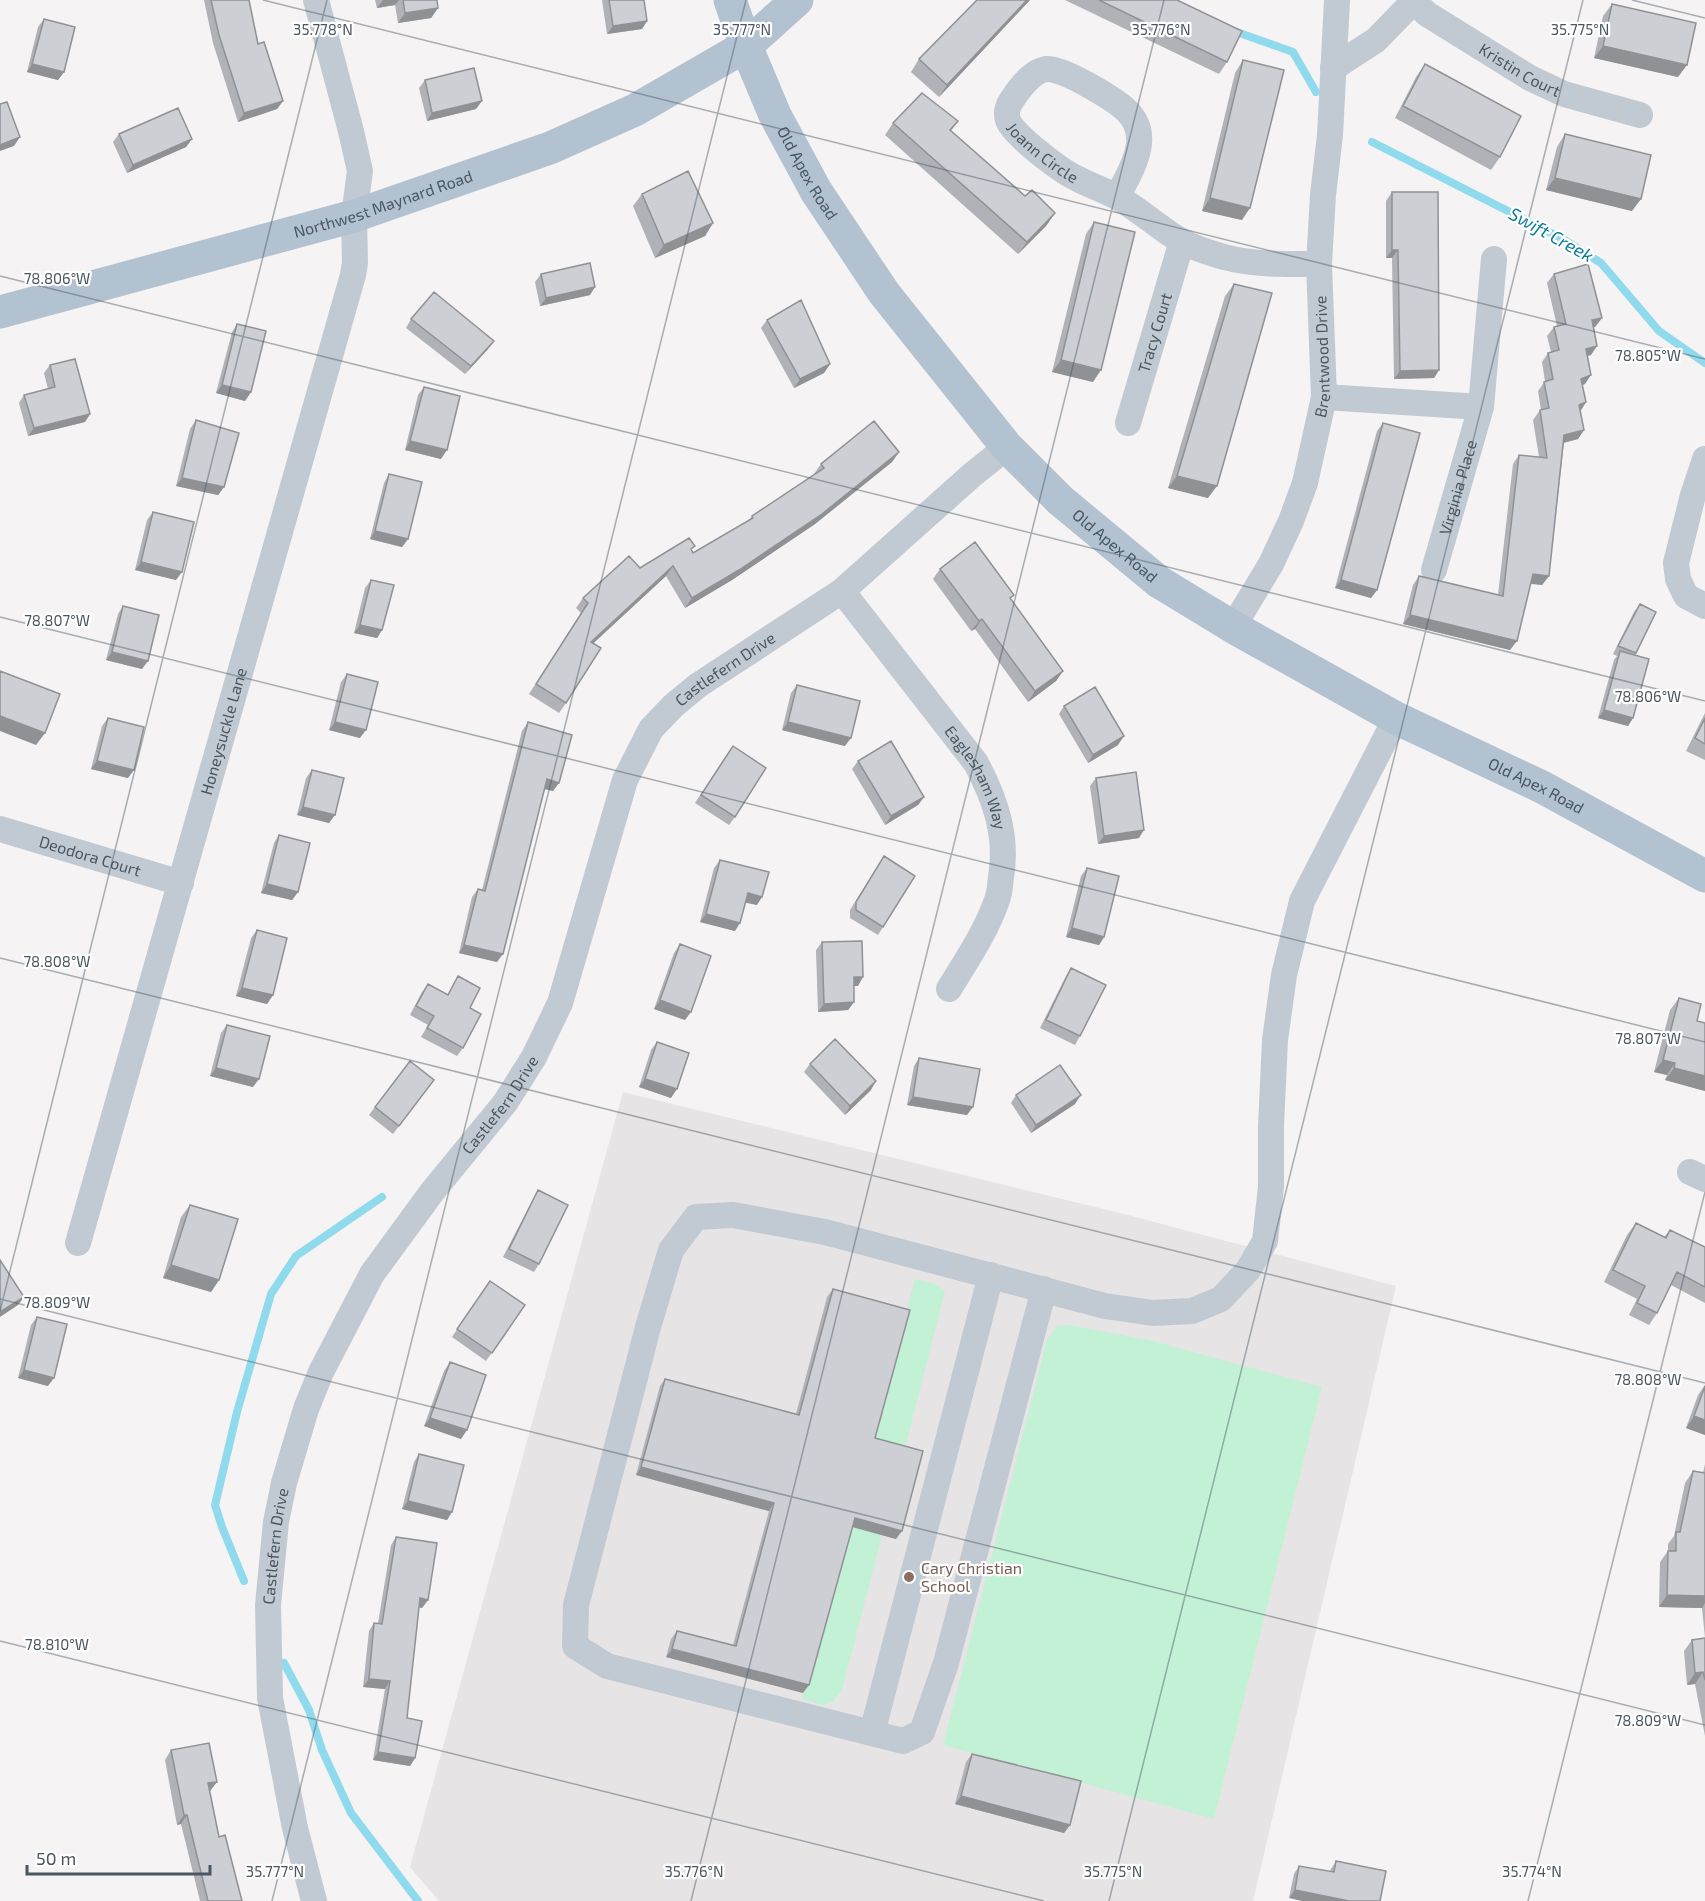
<svg xmlns="http://www.w3.org/2000/svg" width="1705" height="1901" viewBox="0 0 1705 1901" font-family="'Exo 2',sans-serif">
<rect width="100%" height="100%" fill="#f5f3f3"/>
<path fill="#e6e4e5" d="M623,1092L1128,1215L1396,1286L1253,1901H439L410,1867Z"/>
<path fill="#c3f1d5" d="M915,1279L935,1284L945,1291L903,1455L870,1446Z
M1070,1325L1153,1341L1322,1387L1214,1819L943,1745L1047,1340L1057,1326Z
M849,1526L882,1535L842,1690L833,1702L823,1705L802,1699Z"/>
<g fill="none" stroke-linecap="round" stroke-linejoin="round">
<path stroke="#90daee" stroke-width="8" d="M1231,30L1293,52L1316,92
M1372,142L1561,238L1601,263L1659,331L1705,363
M244,1581L222,1527L215,1505L237,1412L271,1294L296,1256L382,1197
M284,1663L309,1710L322,1750L351,1813L418,1901"/>
<g stroke="#c1cad2" stroke-width="26">
<path id="s1" d="M1412,0L1427,14L1530,78L1564,94L1640,115"/>
<path d="M1333,68L1376,40L1414,1"/>
<path id="s2" d="M1117,197C1131,170 1154,136 1126,110C1114,99 1062,67 1046,69C1034,71 1025,82 1018,91C1012,100 1004,108 1008,120C1012,134 1061,171 1076,178C1089,185 1104,190 1117,197C1140,210 1159,228 1181,241C1194,248 1210,253 1224,257C1255,265 1287,264 1319,264"/>
<path d="M1324,397L1481,407"/>
<path id="s3" d="M1128,423L1182,241"/>
<path d="M1705,459L1693,495L1676,563L1678,579L1686,596L1705,606"/>
<path id="s4" d="M1434,570L1481,407L1494,259"/>
<path id="s5" d="M842,591L976,763C995,799 1008,835 1001,877C1000,885 1000,893 997,900C986,932 966,961 949,989"/>
<path id="s6" d="M1233,627L1271,564L1291,521L1305,483L1324,397L1319,264L1323,195L1330,135L1337,0"/>
<path id="s7" d="M0,829L181,883"/>
<path d="M1690,1172L1705,1179"/>
<path id="s8" d="M78,1243L353,275L355,263L354,216L360,171L351,131L316,0"/>
<path d="M1044,1289L946,1663L922,1732L903,1741L607,1666L575,1646L576,1605L648,1327L671,1250L696,1217L733,1215L825,1232L1105,1306L1153,1313L1192,1311L1221,1299L1248,1270L1265,1241L1271,1187V1126L1275,1040L1284,975L1302,901L1396,718"/>
<path d="M872,1733L991,1275"/>
<path id="s9" d="M314,1901L295,1828L270,1698L268,1605L276,1522L284,1483L306,1409L321,1372L372,1274L432,1192L505,1103L534,1057L560,1003L625,780L651,729L673,706L697,686L842,591L972,475L1007,447"/>
</g>
<g stroke="#b3c2d1" stroke-width="33">
<path id="s10" d="M730,0L746,46L775,115L816,191L884,293L1007,447L1060,500L1159,582L1233,627L1396,718L1542,787L1705,876"/>
<path id="s11" d="M0,312L354,216L550,148L635,110L746,46L797,0"/>
</g>
</g>
<path fill="#b0b2b7" d="M204,0H249L258,44L283,101L277,109L238,122L213,43Z
M375,0H437L438,8L431,18L398,23L395,5L377,8Z
M602,0H644L647,21L642,29L607,34Z
M977,0H1030L939,97L911,72L919,59Z
M1065,0H1177L1227,62L1219,74Z
M1612,4L1678,77L1594,58L1603,16Z
M44,19L64,72L58,80L27,72L38,27Z
M1243,60L1242,220L1202,211L1235,73Z
M1425,64L1500,157L1491,170L1395,118L1416,77Z
M425,80L476,109L427,121L419,88Z
M958,121L951,131L1025,196L1055,213L1046,226L1018,254L885,135L893,123Z
M119,134L192,139L186,147L127,173L113,142Z
M1565,134L1632,211L1546,190L1557,147Z
M1392,192L1439,370L1434,378L1394,379L1392,258H1386V201Z
M642,194L713,223L705,236L655,258L633,206Z
M1094,222L1093,382L1052,372L1086,234Z
M541,274L590,295L540,306L535,282Z
M1554,274L1602,318L1595,327H1594L1591,355L1587,356L1585,384L1582,385L1586,402L1580,411L1584,430L1578,439L1564,443L1549,576L1542,585L1531,584L1510,650L1403,624L1413,585L1419,576L1498,595L1513,464L1519,455L1539,457L1533,420L1540,410H1541L1538,391L1545,381L1542,362L1548,353L1551,352L1547,336L1554,327L1557,326L1547,283Z
M1234,284L1208,498L1168,488L1225,296Z
M411,319L494,341L488,349L465,374L406,328Z
M767,320L830,364L824,373L794,388L761,328Z
M237,324L251,392L245,401L216,393L232,332Z
M50,365L90,414L85,422L28,436L19,403L24,395L48,389L44,373Z
M424,387L441,459L405,450L418,395Z
M196,420L224,487L218,495L176,486L190,429Z
M1383,423L1377,590L1371,598L1335,588L1377,431Z
M899,452L892,462L815,524L732,580L685,608L666,576L593,643L566,703L559,713L529,694L581,613L576,608L583,598L640,568L692,550L693,553L749,520L752,516L814,475V474L821,464Z
M389,474L408,539L402,547L370,539L384,483Z
M153,512L176,580L135,570L147,520Z
M940,569L1011,599L1063,671L1056,681L1028,702L975,629L971,631L933,579Z
M371,580L382,630L377,638L354,633L365,588Z
M1640,604L1636,653L1635,655L1633,718L1628,726L1598,718L1614,660L1617,656L1613,654L1634,612Z
M123,606L142,669L106,660L118,614Z
M347,674L360,738L329,730L341,682Z
M797,685L845,746L782,730L791,693Z
M1064,706L1118,745L1088,763L1059,714Z
M1705,713V760L1686,751Z
M108,718L128,778L91,769L102,726Z
M528,722L553,791L544,789L497,962L459,953L472,897L478,889L482,890L522,731Z
M727,754L735,817L729,825L695,803Z
M858,761L924,797L918,805L885,825L852,769Z
M312,770L329,823L297,815L306,778Z
M1096,778L1139,838L1098,844L1090,786Z
M279,835L298,892L292,900L261,893L274,843Z
M884,856L883,927L878,935L850,918V910Z
M720,860L757,905L746,902L735,931L700,922L714,868Z
M1087,868L1104,937L1099,945L1066,937L1081,876Z
M257,930L273,995L267,1004L236,996L251,938Z
M822,942L858,986H854V1002L848,1010L818,1012L816,950Z
M680,944L685,1020L654,1009L674,953Z
M1071,968L1080,1036L1075,1045L1040,1028L1066,976Z
M458,976L470,1008L463,1048L457,1056L421,1037L428,1025L410,1015L422,992L428,984L447,995Z
M1679,998L1697,1021L1705,1091L1665,1080L1667,1075L1654,1072L1670,1010Z
M227,1025L253,1087L210,1076L221,1033Z
M657,1042L671,1098L639,1087L651,1050Z
M919,1058L967,1115L907,1105L914,1066Z
M810,1064L871,1090L845,1115L804,1072Z
M434,1080L393,1134L369,1115L375,1107Z
M1016,1095L1075,1104L1031,1133L1011,1103Z
M538,1190L539,1264L534,1272L503,1257L533,1199Z
M190,1205L219,1280L211,1292L163,1278L181,1217Z
M1636,1223L1664,1237L1670,1230L1705,1247V1303L1671,1285L1657,1313L1649,1325L1629,1315L1637,1299L1604,1282L1627,1235Z
M490,1281L525,1305L486,1361L452,1337Z
M833,1289L875,1438L896,1539L852,1527L803,1693L666,1657L671,1639L677,1631L733,1645L769,1511L636,1475L660,1386L665,1379L796,1414L827,1297Z
M37,1317L48,1386L18,1378L31,1325Z
M450,1362L461,1439L424,1426L444,1371Z
M1705,1385V1435L1686,1428L1698,1395Z
M419,1454L452,1512L447,1520L402,1509L414,1462Z
M1705,1464V1736L1695,1684L1687,1685L1684,1651L1692,1640L1705,1638L1702,1608L1659,1607L1660,1562L1668,1551V1544L1674,1536L1685,1483L1693,1471L1703,1473Z
M396,1537L428,1600L422,1608L419,1607L407,1718L415,1758L410,1766L373,1760L385,1689L363,1687L369,1631L374,1623H378L391,1545Z
M171,1750L210,1791L219,1837L242,1901H200L181,1824L177,1825L165,1760Z
M972,1754L1070,1825L1064,1833L955,1804L966,1762Z
M1336,1861L1386,1871L1289,1898L1294,1874L1299,1866L1330,1872L1331,1869Z"/>
<path fill="#909195" d="M383,0H399L395,5L377,8Z
M1027,0H1030L939,97L947,85Z
M438,8L431,18L398,23L405,13Z
M647,21L642,29L607,34L613,26Z
M1603,46L1687,65L1678,77L1594,58Z
M32,64L64,72L58,80L27,72Z
M283,101L277,109L238,122L244,113Z
M482,101L476,109L427,121L432,113Z
M20,137L14,146L0,151V145Z
M192,139L186,147L127,173L133,165Z
M1555,178L1641,199L1632,211L1546,190Z
M1210,198L1250,208L1242,220L1202,211Z
M1055,213L1046,226L1018,254L1027,242Z
M713,223L705,236L655,258L664,245Z
M1392,250H1398L1392,258H1386Z
M595,287L590,295L540,306L546,298Z
M1602,318L1595,327L1586,329L1592,320Z
M494,341L488,349L465,374L471,366Z
M1597,346L1591,355L1579,358L1586,349Z
M1061,360L1101,370L1093,382L1052,372Z
M830,364L824,373L794,388L800,379Z
M1439,370L1434,378L1394,379L1400,371Z
M1591,375L1585,384L1574,388L1581,379Z
M222,385L251,392L245,401L216,393Z
M1586,402L1580,412L1579,405Z
M90,414L85,422L28,436L34,428Z
M1584,430L1578,439L1558,444L1564,435Z
M410,441L447,450L441,459L405,450Z
M899,452L892,462L815,524L732,580L685,608L692,598Z
M1177,476L1217,486L1208,498L1168,488Z
M182,478L224,487L218,495L176,486Z
M375,531L408,539L402,547L370,539Z
M141,562L182,572L176,580L135,570Z
M673,566L666,576L584,652L591,642Z
M1533,574L1549,576L1542,585L1526,583Z
M1341,580L1377,590L1371,598L1335,588Z
M1410,615L1517,641L1510,650L1403,624Z
M982,619L975,629L971,631L979,621Z
M360,625L382,630L377,638L354,633Z
M112,652L148,661L142,669L106,660Z
M1063,671L1056,681L1028,702L1035,691Z
M1604,710L1633,718L1628,726L1598,718Z
M0,716L45,733L36,745L0,731Z
M335,722L366,730L360,738L329,730Z
M788,722L851,738L845,746L782,730Z
M1124,736L1118,745L1088,763L1093,755Z
M97,761L134,770L128,778L91,769Z
M547,779L559,783L553,791L541,788Z
M924,797L918,805L885,825L891,816Z
M303,807L335,815L329,823L297,815Z
M1144,830L1139,838L1098,844L1104,836Z
M267,884L298,892L292,900L261,893Z
M748,893L762,897L757,905L742,902Z
M706,914L740,923L735,931L700,922Z
M1072,928L1104,937L1099,945L1066,937Z
M464,945L503,954L497,962L459,953Z
M854,977H863L858,986H848Z
M242,988L273,995L267,1004L236,996Z
M660,1000L691,1012L685,1020L654,1009Z
M854,1002L848,1010L818,1012L824,1004Z
M1663,1060L1675,1063L1667,1075L1654,1072Z
M216,1068L259,1079L253,1087L210,1076Z
M1674,1068L1705,1076V1091L1665,1080Z
M645,1079L677,1089L671,1098L639,1087Z
M876,1081L871,1090L845,1115L850,1106Z
M1081,1095L1075,1104L1031,1133L1036,1125Z
M913,1097L973,1107L967,1115L907,1105Z
M171,1265L219,1280L211,1292L163,1278Z
M24,1297L18,1305L0,1317V1312Z
M24,1370L54,1378L48,1386L18,1378Z
M1694,1416L1705,1420V1435L1686,1428Z
M430,1418L467,1430L461,1439L424,1426Z
M641,1467L774,1503L769,1511L636,1475Z
M408,1501L452,1512L447,1520L402,1509Z
M855,1518L902,1531L896,1539L849,1526Z
M1667,1595L1705,1596V1603L1702,1608L1659,1607Z
M420,1598L428,1600L422,1608L414,1606Z
M672,1649L809,1685L803,1693L666,1657Z
M1703,1672L1695,1684L1687,1685L1695,1673Z
M369,1679L390,1681L385,1689L363,1687Z
M378,1752L415,1758L410,1766L373,1760Z
M217,1782L210,1791L208,1783Z
M961,1796L1070,1825L1064,1833L955,1804Z
M184,1815H187L181,1824L177,1825Z
M1295,1890L1349,1901H1302L1289,1898Z"/>
<path fill="#cdcfd5" stroke="#909195" stroke-width="1.5" d="M211,0H249L258,44L264,42L283,101L244,113L219,35Z
M403,0H437L438,8L405,13Z
M609,0H644L647,21L613,26Z
M977,0H1027L947,85L919,59Z
M1099,0H1177L1242,31L1227,62Z
M1612,4L1696,23L1687,65L1603,46Z
M44,19L75,27L64,72L32,64Z
M1243,60L1284,70L1250,208L1210,198Z
M1425,64L1521,116L1500,157L1403,106Z
M474,68L482,101L432,113L425,80Z
M922,93L958,121L950,130L1025,196L1032,190L1055,213L1027,242L893,123Z
M7,102L20,137L0,145V104Z
M178,108L192,139L133,165L119,134Z
M1565,134L1651,155L1641,199L1555,178Z
M688,171L713,223L664,245L642,194Z
M1392,192H1438L1439,370L1400,371L1398,250H1392Z
M1094,222L1135,232L1101,370L1061,360Z
M590,263L595,287L546,298L541,274Z
M1588,264L1602,318L1592,320L1597,346L1586,349L1591,375L1581,379L1586,402L1579,405L1584,430L1564,435L1549,576L1533,574L1517,641L1410,615L1419,576L1503,596L1519,455L1547,458L1540,410L1549,408L1544,382L1553,379L1548,353L1559,350L1554,327L1566,324L1554,274Z
M1234,284L1272,293L1217,486L1177,476Z
M434,292L494,341L471,366L411,319Z
M801,300L830,364L800,379L767,320Z
M237,324L266,331L251,392L222,385Z
M75,359L90,414L34,428L24,395L55,387L50,365Z
M424,387L460,396L447,450L410,441Z
M196,420L239,433L224,487L182,478Z
M874,421L899,452L822,514L739,570L692,598L673,566L591,642L601,648L566,703L536,684L588,603L583,598L629,556L640,568L689,538L695,546L691,549L693,553L753,518L752,516L824,468L821,464Z
M1383,423L1420,433L1377,590L1341,580Z
M389,474L422,482L408,539L375,531Z
M153,512L194,522L182,572L141,562Z
M975,542L1014,595L1010,598L1063,671L1035,691L982,619L979,621L940,569Z
M371,580L394,585L382,630L360,625Z
M1640,604L1656,612L1636,653L1618,646Z
M123,606L159,615L148,661L112,652Z
M1620,651L1649,659L1633,718L1604,710Z
M0,671L60,694L45,733L0,716Z
M347,674L378,682L366,730L335,722Z
M797,685L860,701L851,738L788,722Z
M1095,687L1124,736L1093,755L1064,706Z
M108,718L144,727L134,770L97,761Z
M1705,718V744L1695,738Z
M528,722L572,735L559,783L547,779L503,954L464,945L478,889L485,891Z
M891,741L924,797L891,816L858,761Z
M733,746L766,768L735,817L701,795Z
M312,770L344,778L335,815L303,807Z
M1136,772L1144,830L1104,836L1096,778Z
M279,835L310,843L298,892L267,884Z
M884,856L915,876L883,927L856,910V902Z
M720,860L769,872L762,897L748,893L740,923L706,914Z
M1087,868L1119,876L1104,937L1072,928Z
M257,930L287,938L273,995L242,988Z
M862,941L863,977H854V1002L824,1004L822,942Z
M680,944L711,956L691,1012L660,1000Z
M1071,968L1106,985L1080,1036L1046,1020Z
M458,976L480,988L470,1008L481,1014L463,1048L427,1028L434,1016L416,1006L428,984L448,995Z
M1679,998L1701,1004L1697,1021L1705,1023V1076L1674,1068L1675,1063L1663,1060Z
M227,1025L270,1036L259,1079L216,1068Z
M835,1039L876,1081L850,1106L810,1064Z
M657,1042L689,1053L677,1089L645,1079Z
M919,1058L980,1069L973,1107L913,1097Z
M410,1061L434,1080L399,1126L375,1107Z
M1060,1065L1081,1095L1036,1125L1016,1095Z
M538,1190L568,1205L539,1264L509,1249Z
M190,1205L238,1219L219,1280L171,1265Z
M1636,1223L1666,1238L1670,1230L1705,1247V1287L1677,1272L1657,1313L1637,1303L1645,1286L1613,1270Z
M0,1260L24,1297L0,1312Z
M490,1281L525,1305L492,1353L457,1329Z
M833,1289L910,1310L875,1438L923,1451L902,1531L855,1518L809,1685L672,1649L677,1631L736,1646L774,1503L641,1467L665,1379L799,1415Z
M37,1317L67,1324L54,1378L24,1370Z
M450,1362L486,1375L467,1430L430,1418Z
M1705,1386V1420L1694,1416Z
M419,1454L464,1465L452,1512L408,1501Z
M1693,1471L1705,1473V1596L1667,1595L1668,1551H1676V1532H1680Z
M396,1537L437,1543L428,1600L420,1598L407,1718L422,1721L415,1758L378,1752L390,1681L369,1679L374,1623L382,1624Z
M1705,1638V1680L1703,1672L1695,1673L1692,1640Z
M209,1743L217,1782L208,1783L219,1837L225,1835L242,1901H208L187,1815H184L171,1750Z
M972,1754L1081,1781L1070,1825L961,1796Z
M1336,1861L1386,1871L1380,1901H1349L1295,1890L1299,1866L1334,1872Z"/>
<path fill="none" stroke="#4a5661" stroke-width="1.5" stroke-opacity="0.45" d="M263,0L1705,359M1632,0L1705,18M0,276L1705,701M0,617L1705,1042M0,958L1705,1383M0,1299L1705,1725M0,1311L327,0M0,1641L1044,1901M272,1901L746,0M691,1901L1164,0M1109,1901L1583,0M1528,1901L1705,1192"/>
<circle fill="#8d6e63" stroke="#fff" stroke-width="2" cx="909" cy="1577" r="6"/>
<g text-anchor="middle" stroke-width="4.5" stroke-linejoin="round" paint-order="stroke">
<g font-size="16" fill="#4a5661" stroke="#fff">
<text dy="6" stroke="none"><textPath href="#s1" startOffset="129">Kristin Court</textPath></text>
<text dy="6" stroke="none"><textPath href="#s2" startOffset="303">Joann Circle</textPath></text>
<text dy="6" stroke="none"><textPath href="#s10" startOffset="190">Old Apex Road</textPath></text>
<text dy="6" stroke="none"><textPath href="#s11" startOffset="398">Northwest Maynard Road</textPath></text>
<text dy="6" stroke="none"><textPath href="#s3" startOffset="94">Tracy Court</textPath></text>
<text dy="6" stroke="none"><textPath href="#s6" startOffset="290">Brentwood Drive</textPath></text>
<text dy="6" stroke="none"><textPath href="#s4" startOffset="86">Virginia Place</textPath></text>
<text dy="6" stroke="none"><textPath href="#s10" startOffset="676">Old Apex Road</textPath></text>
<text dy="6" stroke="none"><textPath href="#s9" startOffset="1368">Castlefern Drive</textPath></text>
<text dy="6" stroke="none"><textPath href="#s8" startOffset="532">Honeysuckle Lane</textPath></text>
<text dy="6" stroke="none"><textPath href="#s5" startOffset="231">Eaglesham Way</textPath></text>
<text dy="6" stroke="none"><textPath href="#s10" startOffset="1162">Old Apex Road</textPath></text>
<text dy="6" stroke="none"><textPath href="#s7" startOffset="94">Deodora Court</textPath></text>
<text dy="6" stroke="none"><textPath href="#s9" startOffset="864">Castlefern Drive</textPath></text>
<text dy="6" stroke="none"><textPath href="#s9" startOffset="360">Castlefern Drive</textPath></text>
</g>
<g font-size="16" fill="#785e54" stroke="#fff" text-anchor="start">
<text x="921" y="1574">Cary Christian<tspan x="921" dy="18">School</tspan></text>
</g>
<g font-size="18" font-style="italic" fill="#0c7c9b" stroke="#fff">
<text transform="translate(1551 235) rotate(29)" y="6">Swift Creek</text>
</g>
</g>
<g font-size="15" text-anchor="middle" fill="#4a5661" stroke="#fff" stroke-width="4.5" stroke-linejoin="round" paint-order="stroke">
<text x="323" y="35">35.778°N</text>
<text x="742" y="35">35.777°N</text>
<text x="1161" y="35">35.776°N</text>
<text x="1580" y="35">35.775°N</text>
<text x="57" y="284">78.806°W</text>
<text x="1648" y="361">78.805°W</text>
<text x="57" y="626">78.807°W</text>
<text x="1648" y="702">78.806°W</text>
<text x="57" y="967">78.808°W</text>
<text x="1648" y="1044">78.807°W</text>
<text x="57" y="1308">78.809°W</text>
<text x="1648" y="1385">78.808°W</text>
<text x="57" y="1650">78.810°W</text>
<text x="1648" y="1726">78.809°W</text>
<text x="275" y="1877">35.777°N</text>
<text x="694" y="1877">35.776°N</text>
<text x="1113" y="1877">35.775°N</text>
<text x="1532" y="1877">35.774°N</text>
</g>
<path d="M27 1865v9h183v-9" fill="none" stroke="#4a5661" stroke-width="3"/>
<text x="36" y="1865" font-size="18" fill="#4a5661" stroke="#ffffff" stroke-width="4.5" paint-order="stroke">50 m</text>
</svg>
